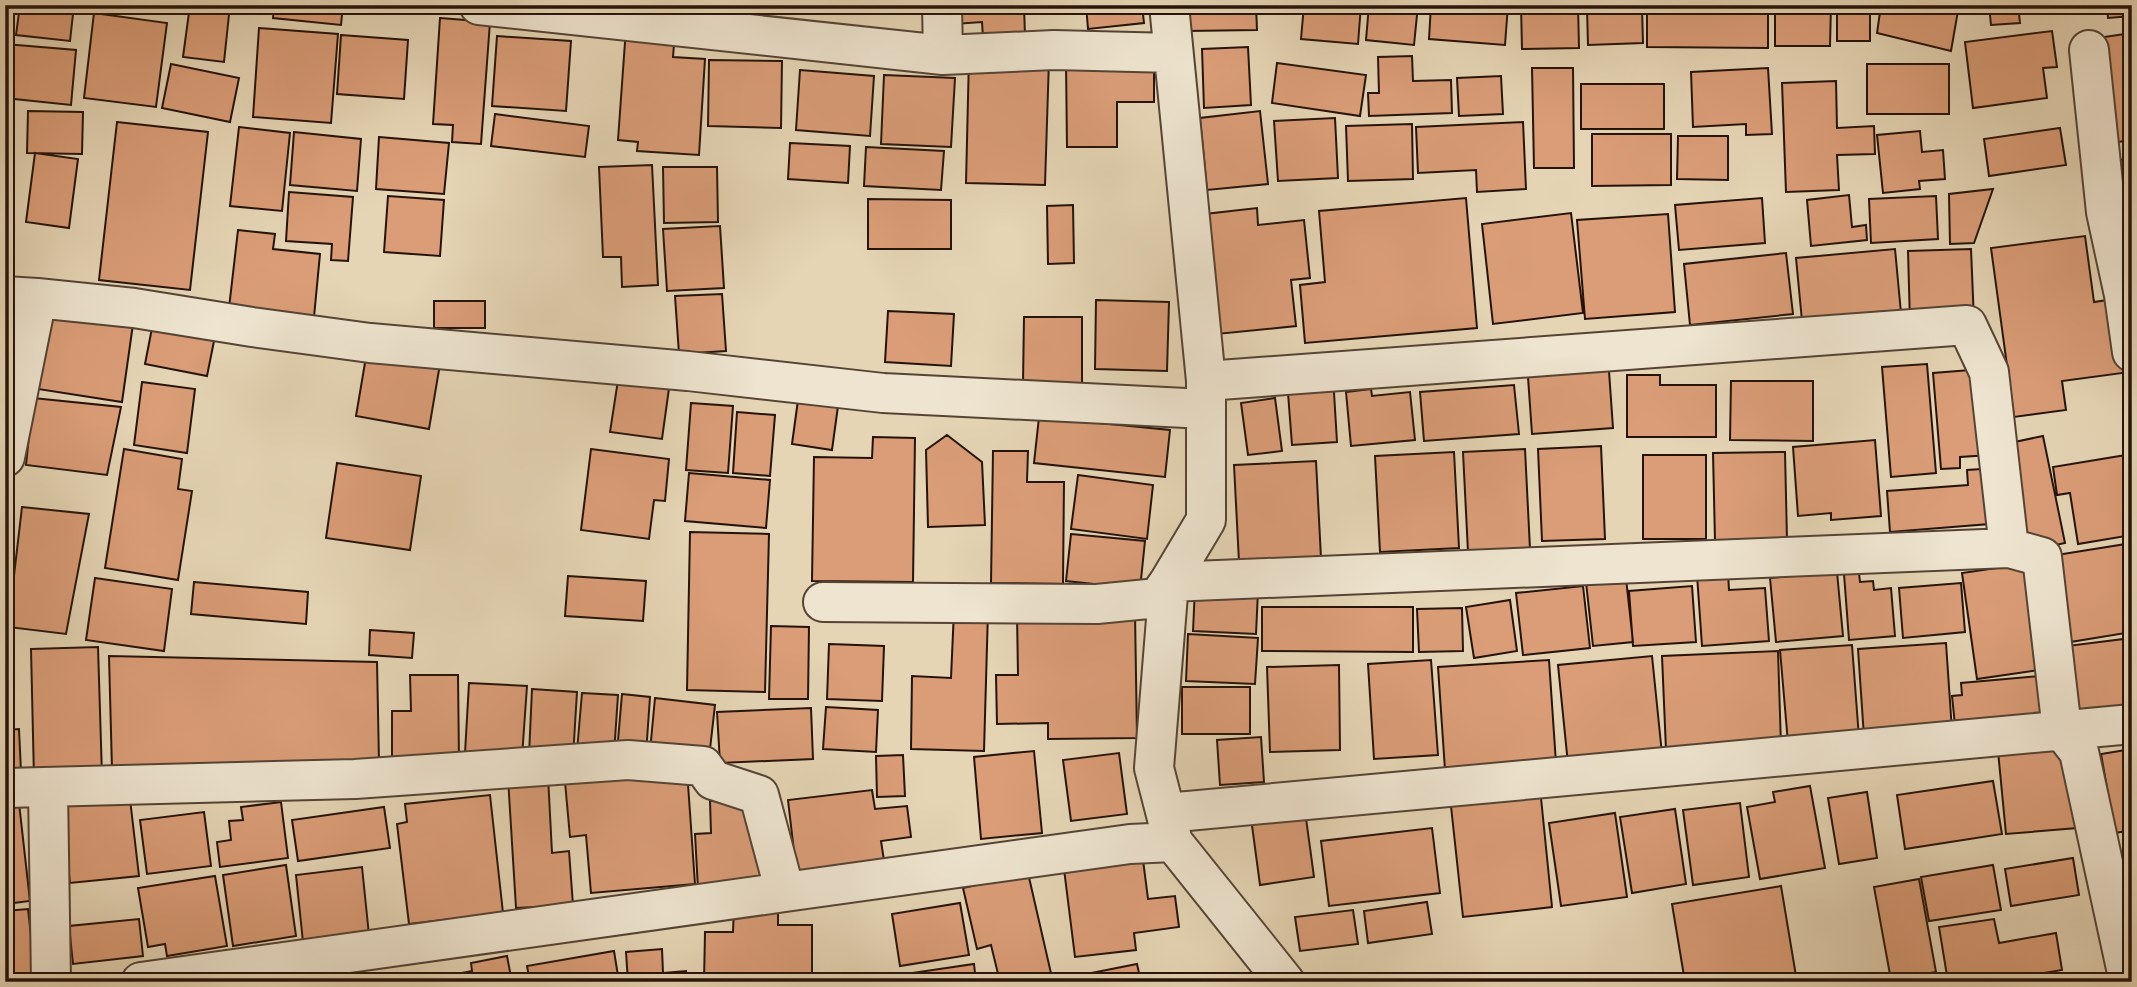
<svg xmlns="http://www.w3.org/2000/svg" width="2137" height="987" viewBox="0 0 2137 987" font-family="'Old Standard TT',serif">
<rect width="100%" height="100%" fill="#e5d5b5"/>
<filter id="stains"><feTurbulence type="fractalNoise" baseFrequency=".00286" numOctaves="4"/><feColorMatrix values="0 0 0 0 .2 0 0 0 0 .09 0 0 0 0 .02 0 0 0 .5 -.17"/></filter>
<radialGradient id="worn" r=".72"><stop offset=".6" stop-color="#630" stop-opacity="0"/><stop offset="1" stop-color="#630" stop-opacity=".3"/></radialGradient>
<path fill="#da9d78" stroke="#25130a" stroke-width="2" d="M20,5H74L70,41L16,35Z
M190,5H230L224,62L183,57Z
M274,5H343L341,25L273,18Z
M763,5H851V14L763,10Z
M953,5H1024L1025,36L983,38L982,22L954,24Z
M1086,5H1142L1144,23L1088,29Z
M1185,5H1256L1257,30L1185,31Z
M1304,5H1361L1358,44L1301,39Z
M1369,5H1418L1414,45L1366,40Z
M1431,5H1508L1505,45L1429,39Z
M1521,5H1578L1579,48L1522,49Z
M1647,5H1768V48L1647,47Z
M1775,5H1831L1830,46H1775Z
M1837,5H1870V41H1837Z
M1881,5H1959L1951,51L1877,33Z
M1989,5H2018L2020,23L1991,25Z
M2107,5H2132V16L2108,18Z
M1642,8L1643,43L1588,45L1587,9Z
M94,13L167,23L156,107L84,98Z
M440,18L490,22L481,144L452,142L453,125L433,124Z
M259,28L338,34L331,123L253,117Z
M626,28L675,32L673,57L705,59L699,155L637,151L638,142L618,140Z
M2052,31L2057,67L2043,68L2047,98L1973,108L1965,42Z
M2132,33V140L2111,143L2097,38Z
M341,35L408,40L404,99L337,94Z
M497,36L571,41L566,111L492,106Z
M5,44L76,50L71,105L5,98Z
M1248,47L1251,105L1204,108L1202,49Z
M1412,56L1413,81L1451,80L1452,113L1369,116L1368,93H1379L1378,57Z
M969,57L1049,59L1045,185L966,183Z
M709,60L782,61L781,128L708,126Z
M1066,63H1154V102H1117V147H1067Z
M1277,63L1366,75L1360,116L1272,103Z
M171,64L239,78L230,122L162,108Z
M1867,64H1949V114H1867Z
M1532,68H1573L1574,168H1534Z
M1768,68L1772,134L1746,135V124L1693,127L1691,72Z
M800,70L874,76L870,136L796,130Z
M884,75L955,78L951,147L881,144Z
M1501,76L1503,114L1459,116L1457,78Z
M1836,81L1837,128L1874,126L1875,154L1837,155L1839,190L1786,192L1782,83Z
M1581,84H1664V129H1581Z
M28,111L83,112L82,154L27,153Z
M1260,111L1268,184L1207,190L1200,118Z
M495,114L589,126L585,157L491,146Z
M1335,118L1338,178L1278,181L1274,121Z
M117,122L208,132L190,290L99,280Z
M1523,122L1526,189L1477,192L1476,170L1418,173L1416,127Z
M1412,124L1413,179L1348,181L1346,126Z
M239,127L290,133L282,211L230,206Z
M2060,128L2066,165L1989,176L1984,139Z
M1920,131L1922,152L1943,150L1945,179L1919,181L1920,189L1883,193L1877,135Z
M294,132L361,139L357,191L290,185Z
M1592,134H1671V185L1592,186Z
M1678,136H1728V180L1677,179Z
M379,137L449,143L444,194L376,189Z
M790,143L850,146L848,183L788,179Z
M866,147L944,151L941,190L864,186Z
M35,153L78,159L69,228L26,222Z
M2132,158V231H2131L2120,160Z
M652,165L658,285L622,287L621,257H603L599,167Z
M663,167H717L718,222L664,223Z
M1993,189L1974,243L1950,244L1949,194Z
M289,192L353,197L348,261L331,260L332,244L286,241Z
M1849,195L1852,227L1866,225L1867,240L1811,246L1807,200Z
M388,196L444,200L440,256L384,252Z
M1936,196L1938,239L1871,243L1869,199Z
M1466,198L1477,328L1305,343L1300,285L1325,282L1319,211Z
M1762,198L1765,243L1679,250L1675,205Z
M868,199L951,200V249H868Z
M1073,205L1074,263L1048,264L1047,206Z
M1257,208L1258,225L1304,220L1310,278L1291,280L1296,326L1217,334L1205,214Z
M1571,213L1583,313L1493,324L1482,224Z
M1668,214L1675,312L1585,319L1577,220Z
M720,226L724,288L667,291L663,229Z
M238,230L275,234L273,249L320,254L314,317L229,308Z
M2085,236L2094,302L2120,298L2130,372L2062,381L2066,410L2014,417L1991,248Z
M1895,249L1901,313L1802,321L1796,258Z
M1971,249L1974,321L1910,322L1908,251Z
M1786,253L1793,314L1690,325L1684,264Z
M722,294L726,351L679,354L675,296Z
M1096,300L1169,302L1167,371L1095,369Z
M434,301H485V328H434Z
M51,305L134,317L122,402L38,389Z
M888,311L954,314L951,366L885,362Z
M5,314L24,316L5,360Z
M1024,317H1082V383H1023Z
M152,328L214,341L207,376L145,364Z
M367,351L440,364L429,429L356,416Z
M1608,357L1613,428L1532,434L1527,363Z
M1927,364L1936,473L1891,477L1882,367Z
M620,367L671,374L662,439L610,432Z
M1983,369L1990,455L1960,457V468L1941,469L1933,373Z
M1627,375H1660V385H1716V437H1627Z
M1333,376L1337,442L1292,445L1287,380Z
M1731,381H1813V441L1730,440Z
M142,382L195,389L187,453L134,445Z
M1514,385L1519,434L1424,441L1420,392Z
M1371,389L1372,396L1410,392L1415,440L1351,446L1346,392Z
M33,398L121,407L107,475L26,465Z
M1275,398L1282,451L1248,455L1241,403Z
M798,400L838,406L832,450L792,444Z
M691,403L733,406L728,473L686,470Z
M737,412L775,415L770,476L733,473Z
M1039,417L1170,430L1165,477L1034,463Z
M947,435L982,462L985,525L928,527L926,450Z
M2043,436L2065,543L2027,551L2005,444Z
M873,437L915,438L913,582L812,581L814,457L872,458Z
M1875,440L1881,516L1831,520V513L1798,516L1793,447Z
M1601,446L1605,539L1542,541L1538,449Z
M124,449L182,459L178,489L192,491L178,580L105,568Z
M591,449L669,459L665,501L654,500L649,539L581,530Z
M1525,449L1530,549L1468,552L1463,452Z
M993,451H1028L1027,482H1064L1063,584L991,583Z
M1454,452L1459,548L1380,552L1375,456Z
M1785,452L1787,540L1715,541L1713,453Z
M2132,454V535L2078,544L2070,493L2057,495L2053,467Z
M1643,455H1706V539H1643Z
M1316,461L1321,558L1239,562L1234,465Z
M337,463L421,476L410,550L326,538Z
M1997,468L2002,523L1890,532L1887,491L1968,485L1967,470Z
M689,473L770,480L766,528L685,521Z
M1078,475L1153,485L1147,539L1071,529Z
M22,507L89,514L66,634L8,627Z
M690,532L769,534L765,692L687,690Z
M1071,534L1145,541L1140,589L1066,581Z
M2132,543V632L2058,644L2044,557Z
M2031,563L2046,669L1977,679L1962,573Z
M1625,569L1633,642L1593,646L1585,573Z
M1837,572L1843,636L1776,642L1770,578Z
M1728,573L1729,590L1765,588L1769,641L1702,646L1697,575Z
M1859,573L1860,582L1873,581L1874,590L1891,588L1895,636L1849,640L1844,574Z
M568,576L646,581L643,621L565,616Z
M95,578L172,589L164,651L86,640Z
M194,582L308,592L306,624L191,614Z
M1961,583L1965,632L1903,638L1899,588Z
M1583,586L1590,648L1523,655L1516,593Z
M1692,586L1696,642L1633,646L1629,591Z
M1195,588L1258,591L1256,634L1193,631Z
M1510,600L1517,651L1474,658L1466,607Z
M1262,607H1413V652L1262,651Z
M1462,608L1463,651L1419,652L1417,609Z
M954,610L988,611L984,751L911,749L912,676L951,678Z
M1135,613L1137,738L1048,739V723L997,724L996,675H1018L1017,614Z
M771,626L809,627L808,699H769Z
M370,630L414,633L412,658L369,655Z
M1188,634L1258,638L1255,684L1186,681Z
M2132,638V715L2076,721L2067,646Z
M1946,643L1952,731L1864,737L1858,649Z
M829,644L884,646L882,701L827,699Z
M1852,645L1859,738L1788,743L1780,650Z
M98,647L102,776L34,778L31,649Z
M1778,651L1781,746L1666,750L1662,656Z
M109,656L377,662L379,762L112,770Z
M1652,656L1662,754L1568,764L1558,665Z
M1431,660L1438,755L1374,759L1368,664Z
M1549,660L1556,763L1445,770L1438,667Z
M1339,665L1340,750L1270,752L1267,667Z
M410,675H458L459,760L392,762V711H411Z
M2052,675L2055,716L1955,725L1952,696L1962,695L1961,683Z
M469,683L527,686L522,757L465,753Z
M1182,687H1250V734H1182Z
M532,689L577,692L573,757L529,755Z
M582,693L618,695L614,754L577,751Z
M622,694L650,697L646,754L617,752Z
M655,698L715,705L709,758L650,751Z
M826,707L878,710L876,752L823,749Z
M811,708L813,759L720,763L717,712Z
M19,729L21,772L5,773V730Z
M1261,737L1264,782L1220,785L1217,740Z
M2068,745L2077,828L2006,834L1998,751Z
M2132,749V830L2115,833L2101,754Z
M1034,751L1042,833L981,839L974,757Z
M1119,753L1127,814L1071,821L1063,760Z
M903,755L905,796L877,797L876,756Z
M687,770L695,884L591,893L586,835L570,837L565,782Z
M548,776L552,853L569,851L573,905L516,908L508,778Z
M1993,781L2002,834L1905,849L1897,795Z
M1810,786L1825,868L1760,879L1747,807L1775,802L1773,792Z
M1540,788L1552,907L1463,917L1450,797Z
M872,790L875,809L907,806L911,837L881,841L885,867L797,877L788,800Z
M1867,792L1877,858L1839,864L1828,798Z
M490,795L503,913L409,924L397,824L407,822L405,804Z
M759,798L764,886L698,889L695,834L711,833L710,801Z
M130,799L139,876L70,883L61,807Z
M281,802L288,858L220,867L217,842L231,840L229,821L243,820L241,807Z
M19,803L30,901L5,904V804Z
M1740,803L1749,877L1693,885L1683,810Z
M384,807L390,848L298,861L292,820Z
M1675,809L1686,884L1632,893L1620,817Z
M1305,811L1314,877L1260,885L1251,818Z
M204,812L211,866L147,874L140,820Z
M1615,813L1627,897L1561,906L1549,823Z
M1432,828L1440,893L1329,906L1321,841Z
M2073,858L2079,895L2011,906L2005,869Z
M1143,860L1148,899L1175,896L1179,927L1134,933L1136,950L1075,957L1064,869Z
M286,865L296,936L233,946L223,875Z
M1993,865L2001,910L1929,921L1921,877Z
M362,867L369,935L303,942L296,875Z
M1028,873L1053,982H1000L991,945L977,949L963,888Z
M215,876L227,946L167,956L165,944L148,947L138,888Z
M1919,879L1936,972L1891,980L1874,887Z
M1781,886L1797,982H1685L1672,904Z
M1427,902L1432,934L1368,943L1364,911Z
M960,903L969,955L900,966L892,914Z
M734,907H778V925H812V982H704L705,932H733Z
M28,909L36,982H5V911Z
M1353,910L1358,944L1300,951L1295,917Z
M139,919L143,956L73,964L69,926Z
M1994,919L1999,943L2056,933L2062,970L1990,982H1948L1939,927Z
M662,949L663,973L686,971L687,982H628L626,952Z
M614,951L619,982H530L527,966Z
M507,956L512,982H441V977L472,971L471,963Z
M974,964L976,982H906L905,974Z
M1137,964L1141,982H1082L1081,975Z
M348,974L349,982H307Z
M424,974L425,982H384Z"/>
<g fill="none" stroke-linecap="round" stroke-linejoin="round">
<g stroke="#554435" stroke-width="42">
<path id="street" d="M479,5L943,55L1054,50L1173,53
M942,5L943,55
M1169,5L1206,381V520L1169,582L1154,768L1173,842L1285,982
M2089,50L2106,212L2124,295L2132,352
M5,296L37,298L5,457
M37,298L134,308L252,327L370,343L688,371L883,393L1206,409
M1206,381L1967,325L1989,372L2009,548L2042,557L2062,730L2079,752L2129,982
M823,602L1097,604L1158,598L1169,582L2009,548
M5,788L355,779L628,760L703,766L713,780L759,795L785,892L1130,844L1173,842
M48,789L51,982
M1166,813L2132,724
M141,982L785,892"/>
</g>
<use href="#street" stroke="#eee4cf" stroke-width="38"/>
</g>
<rect width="2137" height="987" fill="none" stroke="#e5d5b5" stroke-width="28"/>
<rect x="7" y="7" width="2123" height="973" fill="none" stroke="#25130a" stroke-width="3.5"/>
<rect x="14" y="14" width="2109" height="959" fill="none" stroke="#25130a" stroke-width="2"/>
<rect width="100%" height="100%" filter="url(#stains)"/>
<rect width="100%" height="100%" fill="url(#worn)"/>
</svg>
